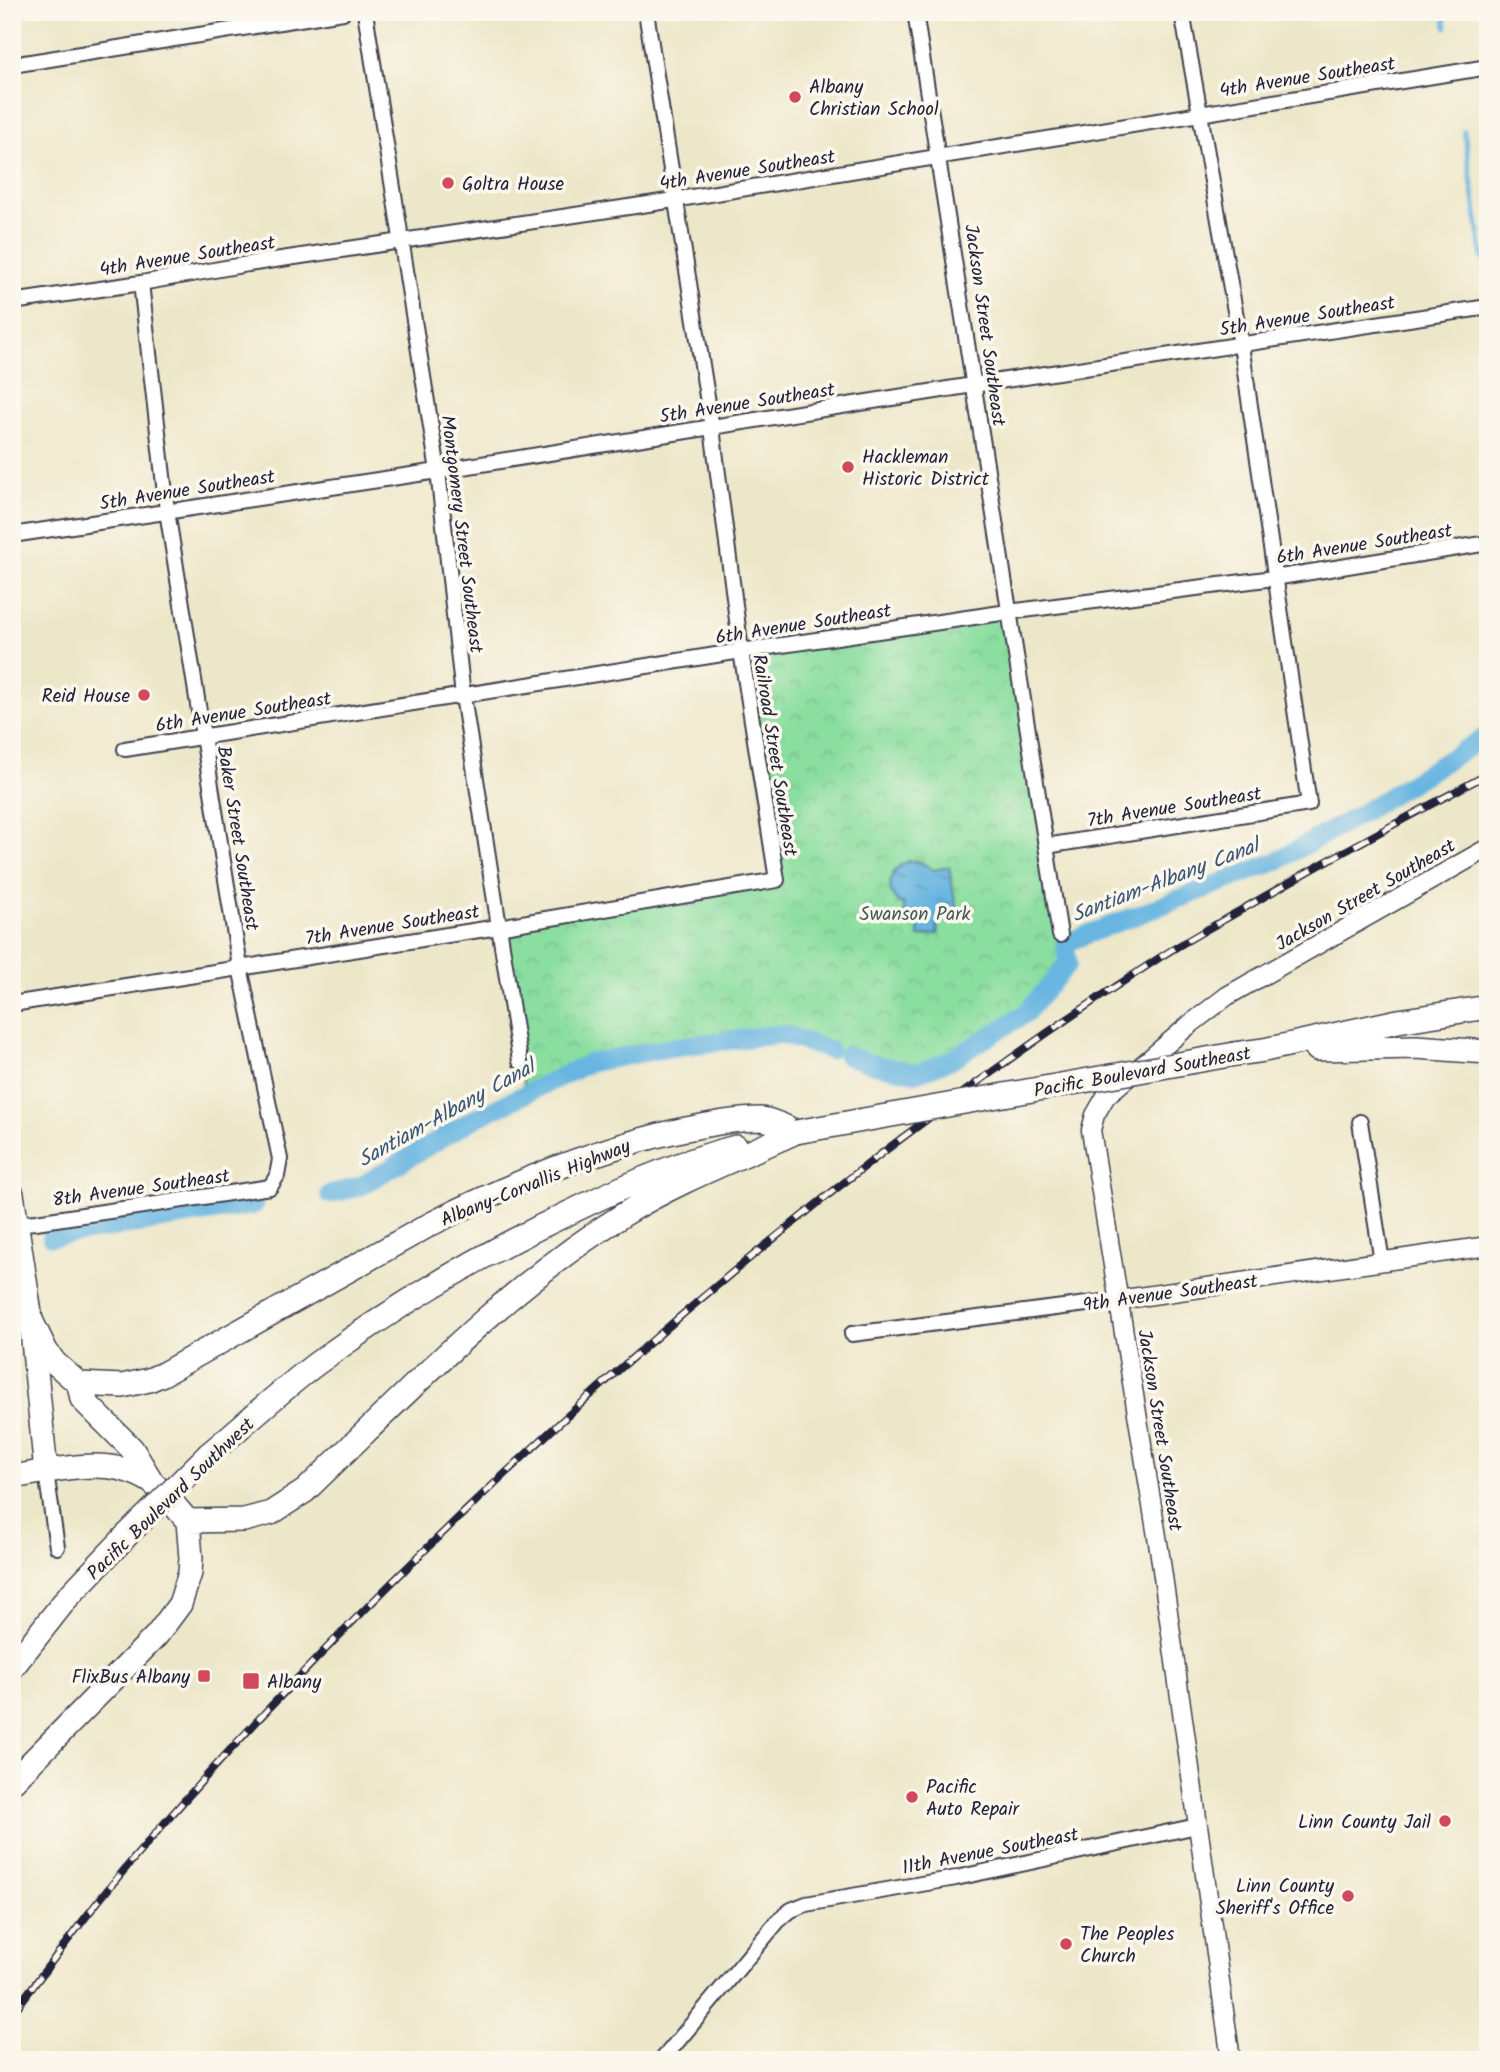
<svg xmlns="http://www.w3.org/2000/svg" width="1500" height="2072" viewBox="0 0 1500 2072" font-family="Kalam,sans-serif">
<defs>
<pattern id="park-crowns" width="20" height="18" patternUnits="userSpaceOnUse" patternTransform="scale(1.75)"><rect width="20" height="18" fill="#8ade9f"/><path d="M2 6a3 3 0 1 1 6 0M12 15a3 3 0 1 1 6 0" fill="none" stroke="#77be8a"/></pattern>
<pattern id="water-ripples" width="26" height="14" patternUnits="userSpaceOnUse" patternTransform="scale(1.75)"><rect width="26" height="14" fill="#67b5e1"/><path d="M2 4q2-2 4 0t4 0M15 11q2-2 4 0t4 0" fill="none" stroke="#5493b8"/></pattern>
</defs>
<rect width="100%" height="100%" fill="#fbf7ec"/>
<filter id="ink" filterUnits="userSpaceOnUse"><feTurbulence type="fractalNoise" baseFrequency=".0143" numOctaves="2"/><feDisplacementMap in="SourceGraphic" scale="14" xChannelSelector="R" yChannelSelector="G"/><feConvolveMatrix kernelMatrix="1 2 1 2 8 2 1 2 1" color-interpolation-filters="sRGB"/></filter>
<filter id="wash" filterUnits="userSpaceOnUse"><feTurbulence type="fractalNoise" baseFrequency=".00686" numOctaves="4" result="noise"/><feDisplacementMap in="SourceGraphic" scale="28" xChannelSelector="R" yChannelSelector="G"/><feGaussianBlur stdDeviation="1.57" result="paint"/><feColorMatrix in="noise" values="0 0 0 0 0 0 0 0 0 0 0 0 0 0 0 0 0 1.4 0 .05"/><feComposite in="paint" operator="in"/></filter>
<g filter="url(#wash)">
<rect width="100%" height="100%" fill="#ede7c9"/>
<path fill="url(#park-crowns)" stroke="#56806d" stroke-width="2" d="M1008,612L1068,964L1025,1014L951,1060L917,1073L872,1064L782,1034L673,1047L589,1063L525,1093L498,927L776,880L741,651Z"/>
<path fill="url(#water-ripples)" stroke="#446c8e" stroke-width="2" d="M909,861H919L934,870L949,867L957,911L941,913L937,922L938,934L919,937L917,918L919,917L913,915L910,919L905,917L903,903H899C884,888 889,869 909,861Z"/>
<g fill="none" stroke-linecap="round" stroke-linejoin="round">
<path stroke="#67b5e1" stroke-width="5" d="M1444,12L1446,27
M1464,131L1483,259"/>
<path stroke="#67b5e1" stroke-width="19" d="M847,1056L872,1064L917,1073L951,1060L1025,1014L1068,964L1065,943L1277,861L1362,813L1488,735
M330,1194L361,1186L472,1120L589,1063L673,1047L782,1034L829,1050
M51,1237L254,1205"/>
</g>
</g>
<g filter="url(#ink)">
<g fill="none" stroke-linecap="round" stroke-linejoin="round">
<g stroke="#404050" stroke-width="18">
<path id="minor" d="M365,12L438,471L463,696L520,1061
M915,12L1060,935
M12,65L343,12
M12,302L141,283L248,264L655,203L1488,67
M12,535L438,471L973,385L1488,307
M125,749L741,651L1008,612L1274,578L1488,543
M1046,846L1309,804L1241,345L1182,12
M12,1004L498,927L777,880L741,651L712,428L646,12
M1360,1122L1382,1262
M12,1224L36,1222L270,1187L277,1176L280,1159L240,967L167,511L141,283
M852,1334L1118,1300
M46,1472L57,1547
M662,2060L778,1921L791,1910L806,1904L956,1878L1197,1826"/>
</g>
<g stroke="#404050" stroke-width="21">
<path id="tertiary" d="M1118,1300L1488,1246
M1231,2060L1160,1555L1091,1130L1095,1115L1106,1096L1188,1026L1227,996L1488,848"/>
</g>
<g stroke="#404050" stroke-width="26">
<path id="trunk" d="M1317,1049L1416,1047L1488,1052
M1235,1054L1264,1050L1398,1021L1488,1007
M12,1194L31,1320L46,1472
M31,1320L46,1351L55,1363L79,1384L122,1386L149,1380L163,1374L431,1224C510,1184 595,1149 681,1130C707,1125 734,1119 761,1119C772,1120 786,1127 796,1132
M79,1384L82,1399L132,1449L152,1482
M209,1454C245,1424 279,1392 316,1364C398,1304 485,1252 577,1209C628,1184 681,1161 736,1147
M12,1477C57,1470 109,1454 150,1481C164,1491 176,1508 188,1521L244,1520L271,1513L305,1491C406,1394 504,1289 623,1215C677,1181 739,1158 796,1132
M12,1668L67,1598L126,1536
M12,1782L157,1635L180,1604L190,1573L191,1558L188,1521"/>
</g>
<use href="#minor" stroke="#fff" stroke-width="14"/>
<use href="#tertiary" stroke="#fff" stroke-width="18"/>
<use href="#trunk" stroke="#fff" stroke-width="23"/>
<g stroke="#22223b" stroke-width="8">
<path id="rail" d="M12,2014C46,1970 78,1925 114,1882C227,1747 349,1622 477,1500C687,1300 912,1118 1156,960C1185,941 1217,924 1248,906C1327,860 1407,817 1488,774"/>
</g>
<use href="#rail" stroke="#fbf7ec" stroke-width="5" stroke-dasharray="16" stroke-linecap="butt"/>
<g stroke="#404050" stroke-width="26" stroke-linecap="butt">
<path id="trunk-bridge" d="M796,1132L1235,1054
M126,1536L209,1454"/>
</g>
<use href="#trunk-bridge" stroke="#fff" stroke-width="23"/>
</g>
</g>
<g fill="#d1495b" stroke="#fbf7ec" stroke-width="2.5">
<circle cx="795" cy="97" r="7"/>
<circle cx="448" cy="183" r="7"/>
<circle cx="848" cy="467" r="7"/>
<circle cx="144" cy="695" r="7"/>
<rect x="197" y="1669" width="14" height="14" rx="3.5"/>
<rect x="242" y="1672" width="18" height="18" rx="3.5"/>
<circle cx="912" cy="1797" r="7"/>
<circle cx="1445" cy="1821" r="7"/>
<circle cx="1348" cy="1896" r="7"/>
<circle cx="1066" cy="1944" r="7"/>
</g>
<g text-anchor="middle" stroke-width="7" stroke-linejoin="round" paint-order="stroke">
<g font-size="19" fill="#22223b" stroke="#fbf7ec">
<text transform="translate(1307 76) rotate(-9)" y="7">4th Avenue Southeast</text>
<text transform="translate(747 169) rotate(-9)" y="7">4th Avenue Southeast</text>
<text transform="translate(187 255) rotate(-9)" y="7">4th Avenue Southeast</text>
<text transform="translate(1307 315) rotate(-9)" y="7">5th Avenue Southeast</text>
<text transform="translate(986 325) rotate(82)" y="7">Jackson Street Southeast</text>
<text transform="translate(747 402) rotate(-9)" y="7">5th Avenue Southeast</text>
<text transform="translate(187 489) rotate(-9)" y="7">5th Avenue Southeast</text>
<text transform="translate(463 534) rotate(83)" y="7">Montgomery Street Southeast</text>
<text transform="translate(1364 543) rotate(-9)" y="7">6th Avenue Southeast</text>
<text transform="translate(803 623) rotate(-9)" y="7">6th Avenue Southeast</text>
<text transform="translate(243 711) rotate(-9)" y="7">6th Avenue Southeast</text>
<text transform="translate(776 755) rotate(81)" y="7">Railroad Street Southeast</text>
<text transform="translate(1174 806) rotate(-9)" y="7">7th Avenue Southeast</text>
<text transform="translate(239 838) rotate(81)" y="7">Baker Street Southeast</text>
<text transform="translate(1365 894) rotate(-30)" y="7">Jackson Street Southeast</text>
<text transform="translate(392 924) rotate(-9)" y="7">7th Avenue Southeast</text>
<text transform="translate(1142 1071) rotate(-10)" y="7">Pacific Boulevard Southeast</text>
<text transform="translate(535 1182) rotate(-22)" y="7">Albany-Corvallis Highway</text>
<text transform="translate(141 1187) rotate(-8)" y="7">8th Avenue Southeast</text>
<text transform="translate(1170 1292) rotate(-8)" y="7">9th Avenue Southeast</text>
<text transform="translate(1161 1430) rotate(81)" y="7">Jackson Street Southeast</text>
<text transform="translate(170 1498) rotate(-44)" y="7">Pacific Boulevard Southwest</text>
<text transform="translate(990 1850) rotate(-11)" y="7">11th Avenue Southeast</text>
</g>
<g font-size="19" fill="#22223b" stroke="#fbf7ec" text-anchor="start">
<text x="809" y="93">Albany<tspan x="809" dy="22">Christian School</tspan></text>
<text x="462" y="190">Goltra House</text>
<text x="862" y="463">Hackleman<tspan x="862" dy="22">Historic District</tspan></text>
<text x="130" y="702" text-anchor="end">Reid House</text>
<text x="190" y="1683" text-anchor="end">FlixBus Albany</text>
<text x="267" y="1688">Albany</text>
<text x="926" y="1793">Pacific<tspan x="926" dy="22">Auto Repair</tspan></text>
<text x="1431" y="1828" text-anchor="end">Linn County Jail</text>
<text x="1334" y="1892" text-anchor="end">Linn County<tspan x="1334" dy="22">Sheriff's Office</tspan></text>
<text x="1080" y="1940">The Peoples<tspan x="1080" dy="22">Church</tspan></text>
</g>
<g font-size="19" fill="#415a59" stroke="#fbf7ec">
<text x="915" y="920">Swanson Park</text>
</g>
<g font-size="21" font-style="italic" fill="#3a5575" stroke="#fbf7ec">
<text transform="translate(1165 880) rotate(-21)" y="7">Santiam-Albany Canal</text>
<text transform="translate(446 1113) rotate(-29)" y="7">Santiam-Albany Canal</text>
</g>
</g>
<rect width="1500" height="2072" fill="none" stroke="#fbf7ec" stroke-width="42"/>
</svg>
